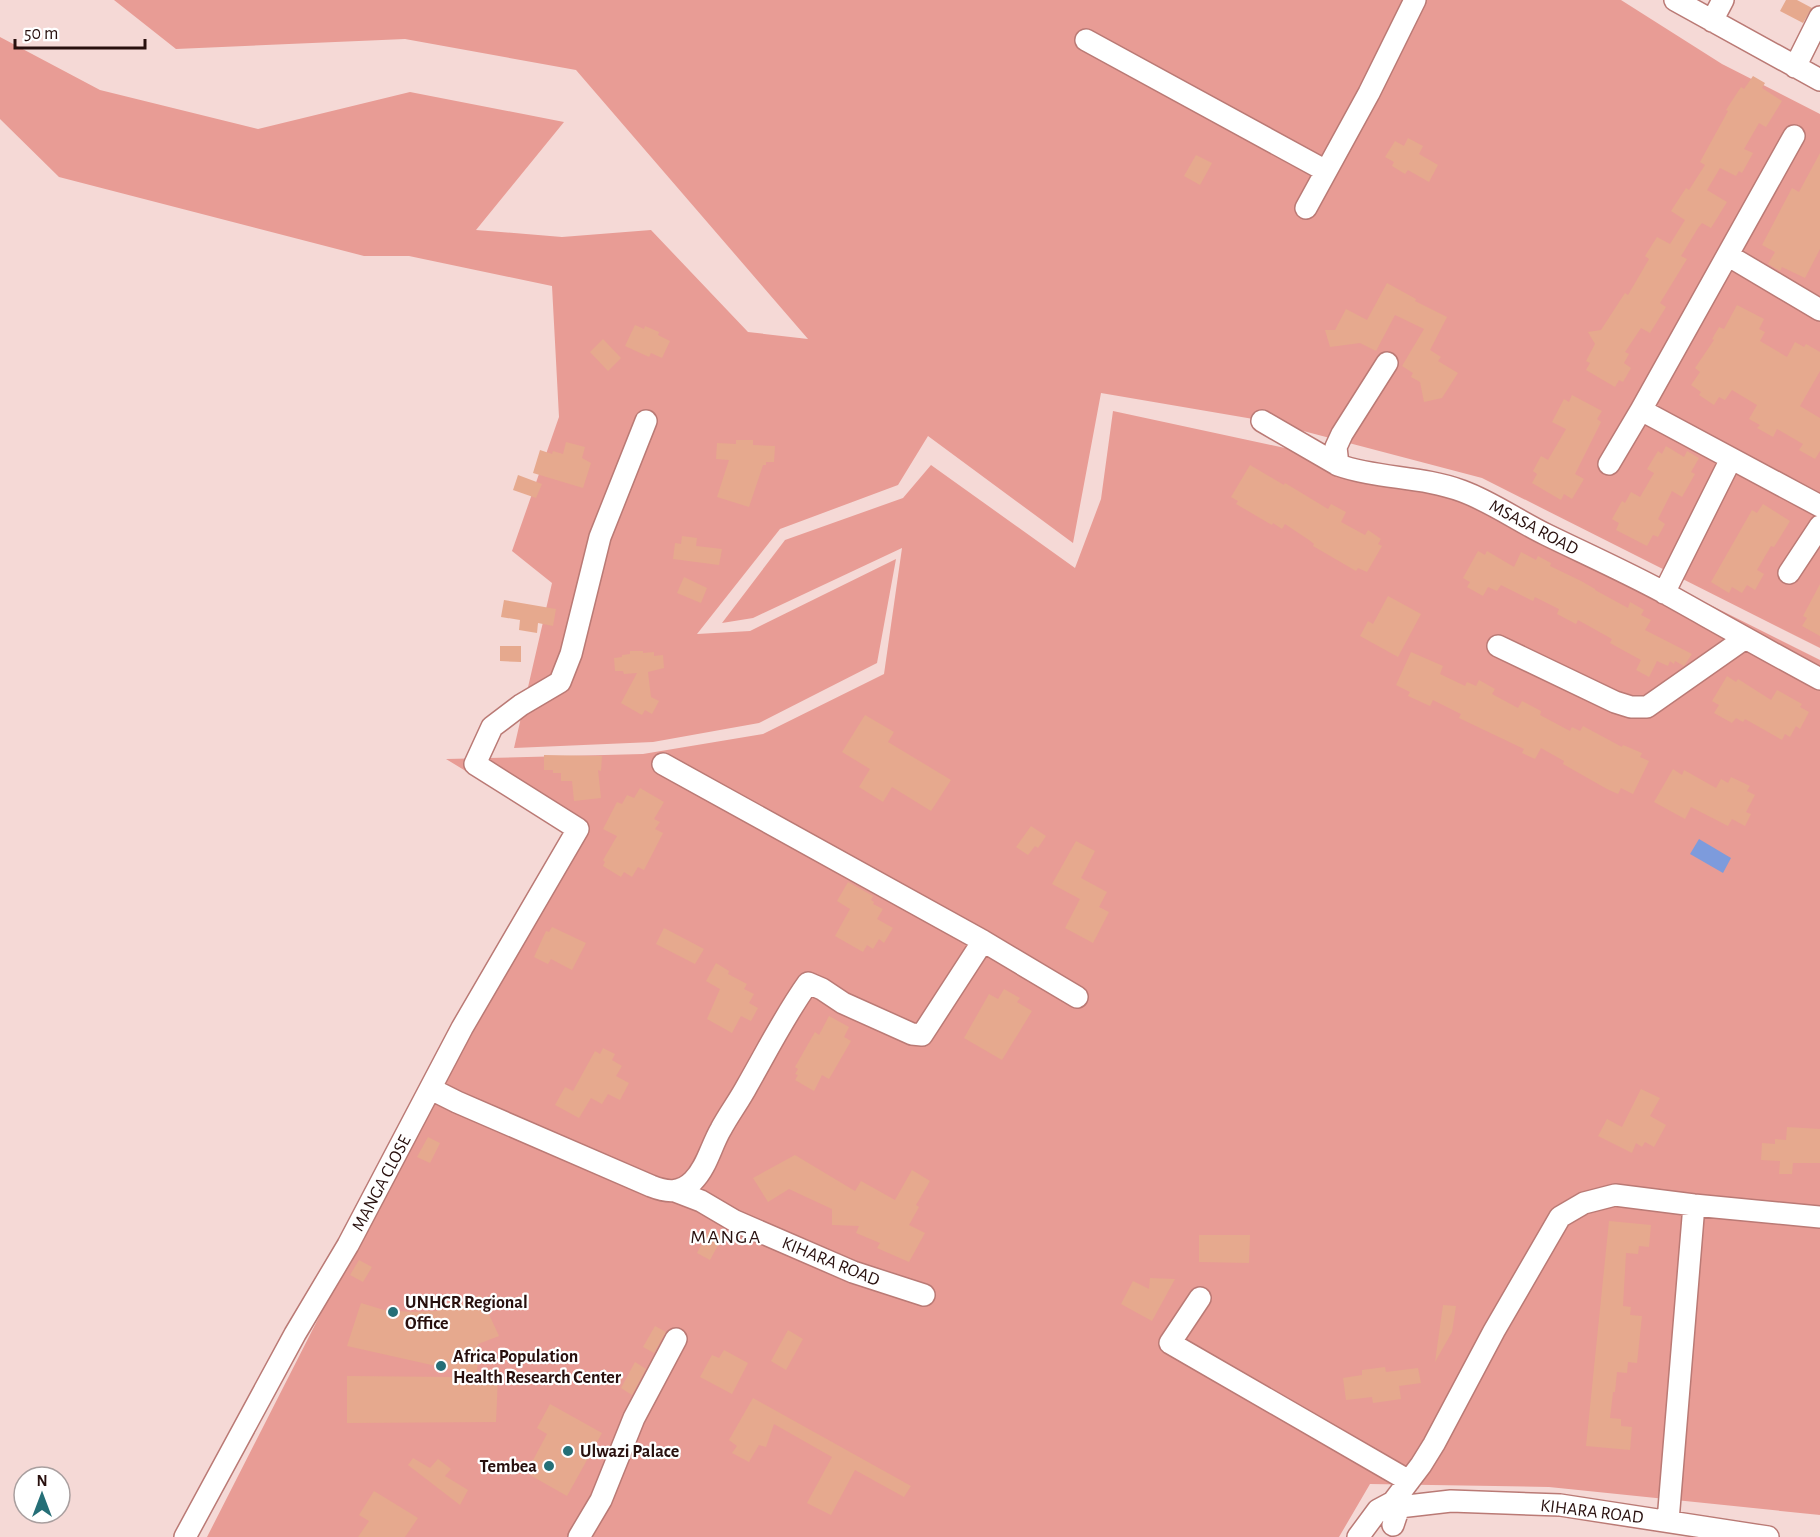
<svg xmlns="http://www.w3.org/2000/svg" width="1820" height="1537" viewBox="0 0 1820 1537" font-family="'Alegreya Sans',sans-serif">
<rect width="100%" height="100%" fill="#f5d9d6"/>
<path fill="#e89c95" d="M114,0H1621L1722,64L1820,114V648L1482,478L1265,421L1101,393L1073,543L928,436L898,485L780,529L697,634L750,631L896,559L877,663L759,723L653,742L514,748L552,583L512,551L559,417L552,286L409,256H364L59,177L0,119V37L100,90L258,129L410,92L564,122L476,230L562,237L651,230L748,332L808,339L576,70L405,39L176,49Z
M1113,411L1481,490L1820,660V1515L1549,1487L1370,1484L1339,1537H207L566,832L446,759L643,754L763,734L884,674L902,548L753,618L722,623L785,540L903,498L931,465L1075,568L1101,499Z"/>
<path fill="#7d9bdc" d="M1699,839L1731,858L1723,873L1690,854Z"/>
<path fill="#e6a98e" d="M1786,0H1797L1812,8L1803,23L1780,11Z
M1753,76L1765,83L1762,88L1782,101L1766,127L1759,123L1744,149L1753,153L1742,173L1739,171L1736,176L1720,168L1707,190L1727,202L1711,228L1702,223L1698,228L1681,256L1687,259L1660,303L1666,307L1650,333L1641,328L1625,352L1629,354L1624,363L1631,368L1623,382L1619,380L1615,387L1586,370L1590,363L1586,361L1595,344L1588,332L1601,330L1625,293L1628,295L1649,259L1645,256L1657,237L1670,244L1685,220L1671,211L1686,188L1689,190L1705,165L1700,162L1728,111L1726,110L1741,87L1744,89Z
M1408,138L1423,146L1419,154L1438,165L1429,182L1408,170L1405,174L1392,166L1394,162L1385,157L1395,141L1404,146Z
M1820,153V249L1805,278L1782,267L1780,271L1768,264L1775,252L1762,245L1792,188L1799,192Z
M1196,155L1212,163L1200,185L1184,176Z
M1387,283L1416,299L1415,301L1447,317L1430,350L1441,357L1438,361L1458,373L1442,398L1424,402L1420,382L1411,377L1413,373L1402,366L1424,329L1395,315L1376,351L1360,343L1330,347L1325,330H1335L1346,309L1367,320Z
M1737,305L1764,319L1759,329L1765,332L1760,341L1787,357L1795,342L1804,347L1806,344L1820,352V371L1800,406L1820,418V451L1815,459L1799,450L1803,444L1777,429L1773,437L1757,428L1760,425L1749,419L1757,405L1732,390L1725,400L1719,397L1714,405L1699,395L1701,392L1691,385L1700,372L1695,368L1714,340L1712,339L1719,327L1724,329Z
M635,325L644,329L645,326L659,332L658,335L670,341L662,358L651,353L649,357L625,346Z
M603,339L621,358L608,371L590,352Z
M1572,395L1602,411L1597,419L1601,422L1575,474L1584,479L1572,499L1564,494L1561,500L1532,483L1537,474L1533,471L1541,456L1548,460L1566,429L1552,422L1564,399L1569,402Z
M736,440H753V445L775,446L774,462H766V465H763L749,507L717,497L729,460L716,459L717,443L736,444Z
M566,442L585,447L582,458L591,463L583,488L533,473L540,450L552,454L553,451L563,454Z
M1666,446L1684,457L1687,451L1699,458L1691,472L1695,474L1682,497L1672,491L1658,519L1665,524L1658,537L1653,535L1647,546L1616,530L1619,523L1612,519L1622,501L1625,503L1631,492L1640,497L1654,473L1647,469L1658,451L1662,454Z
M1250,465L1284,485L1285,483L1328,509L1331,504L1346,512L1341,522L1365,535L1368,530L1381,539L1378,544L1382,546L1367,572L1358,568L1356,571L1313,546L1314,544L1309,540L1285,524L1282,529L1273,523L1272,525L1236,504L1238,501L1231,497Z
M518,475L542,484L536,498L513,490Z
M1763,504L1790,521L1774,547L1771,546L1757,570L1764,574L1755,590L1747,585L1742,593L1732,587L1729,593L1711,582L1752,510L1757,513Z
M682,536L697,538L696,546L722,549L719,565L673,559L675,543L681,544Z
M1478,551L1485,555L1487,551L1514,567L1521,552L1536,560L1538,556L1551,563L1550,566L1581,581L1595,589V590L1628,608L1630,602L1644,610L1641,615L1651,620L1645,630L1692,654L1684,666L1675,661L1674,664L1670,661L1668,666L1657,661L1649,677L1636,670L1641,660L1610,643L1612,639L1578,620L1576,624L1557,614L1559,609L1535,597L1533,601L1501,585L1497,591L1488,587L1483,596L1467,587L1470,582L1463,578Z
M684,577L707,588L701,603L677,593Z
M1820,584V636L1802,626L1807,618L1803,616Z
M1388,596L1421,614L1398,657L1360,636L1368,621L1373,624Z
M504,600L556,609L553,626L538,623L537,633L519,630L520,620L501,617Z
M500,646H521V662L500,661Z
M630,651H643V653L654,652V656L663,655L664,668L648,672L651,697L659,701L652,714L645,710L642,715L621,703L637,673L624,674L623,671H615L614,658L622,657V655L630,654Z
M1411,652L1443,666L1440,674L1465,686L1467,682L1476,686L1479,680L1495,689L1492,694L1518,708L1522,701L1541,711L1540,715L1570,731L1572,727L1580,731L1583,726L1622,747L1623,745L1642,753L1640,757L1649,761L1633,794L1621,788L1618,794L1607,789L1563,764L1564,761L1541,748L1535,759L1522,753L1524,749L1459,718L1461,714L1433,700L1430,706L1408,696L1410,692L1396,685Z
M1727,676L1736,682L1738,679L1771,700L1777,690L1802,704L1800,707L1809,712L1800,729L1796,726L1790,737L1785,734L1782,740L1745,719L1743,722L1736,718L1732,723L1714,713L1719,705L1712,701Z
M865,715L894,732L888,742L951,780L931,811L892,787L883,802L859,787L870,769L842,752Z
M544,755L602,756L601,771L598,770L601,798L574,801L572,781H561V773H553V770H544Z
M1673,769L1682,775L1684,770L1716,788L1721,779L1728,783L1731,777L1750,786L1747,791L1755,795L1746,812L1751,814L1745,826L1732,819L1728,826L1691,807L1685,819L1654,802Z
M640,788L664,802L654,819L660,822L655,829L663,833L644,870L638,867L632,877L624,872L621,877L603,866L605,862L603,860L617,836L603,829L617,802L622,804L627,795L634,798Z
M1031,826L1046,836L1038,848L1035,846L1028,855L1016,847Z
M1076,841L1095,851L1081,878L1107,892L1099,907L1109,912L1093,943L1065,928L1080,899L1052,884Z
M848,882L873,896L871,900L874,902L873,904L883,909L877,919L893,928L884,943L879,939L873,949L867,945L863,952L835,936L850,909L837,901Z
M552,927L586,943L572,970L551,959L548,964L534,957L546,931L549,932Z
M664,928L704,949L695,964L656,944Z
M716,963L729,971L728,974L747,984L744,989L754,994L749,1003L758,1008L751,1021L741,1016L732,1033L707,1019L720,989L706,981Z
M1004,989L1020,998L1017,1002L1032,1011L1002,1060L964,1038L989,994L998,999Z
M829,1016L849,1027L844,1037L851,1041L829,1079L822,1075L814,1091L795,1080L798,1075L795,1074L798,1069L795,1067L815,1032L819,1035Z
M603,1048L615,1054L612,1060L622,1066L616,1076L629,1083L620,1100L608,1094L602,1104L591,1098L579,1118L555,1105L565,1087L573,1091L595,1051L600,1054Z
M1641,1089L1660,1098L1650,1116L1666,1125L1654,1147L1645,1142L1642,1147L1636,1143L1632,1153L1598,1136L1607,1119L1622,1127Z
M1787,1127L1820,1129V1163H1793L1792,1174H1779L1780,1161L1761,1160L1762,1143L1775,1144V1139L1786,1140Z
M428,1137L440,1143L430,1163L417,1157Z
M795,1155L855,1191L861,1181L895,1200L912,1170L930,1181L916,1205L919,1207L909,1225L925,1233L909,1262L877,1248L880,1243L856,1233L859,1226L832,1225V1209L789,1189L768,1202L753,1178Z
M1609,1221L1651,1225L1649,1247L1639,1246L1638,1254L1626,1253L1623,1306L1631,1307L1630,1315L1642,1316L1637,1363L1628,1362L1627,1373L1617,1372L1615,1392H1613L1610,1418L1621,1419V1426L1632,1427L1630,1450L1586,1446Z
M710,1229L723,1236L710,1260L697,1253Z
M1199,1235H1250L1249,1263L1199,1262Z
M359,1260L372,1267L363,1282L350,1275Z
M1150,1278L1175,1279L1152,1321L1121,1304L1133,1281L1149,1289Z
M480,1295L499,1336L478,1344L477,1377H498L496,1422L347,1423V1376L453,1377L454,1370L347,1346L361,1303L384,1310L412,1312L435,1311L458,1306Z
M1443,1305L1456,1306L1452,1332L1435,1362Z
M655,1326L666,1332L654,1353L643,1347Z
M788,1330L803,1339L786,1370L771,1361Z
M724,1350L748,1363L732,1394L700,1377L712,1355L719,1358Z
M635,1362L646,1369L632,1395L621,1388Z
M1385,1367L1386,1372L1418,1368L1421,1383L1399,1386L1401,1399L1373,1403L1372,1397L1346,1400L1343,1378L1362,1375V1370Z
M753,1398L911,1486L904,1497L855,1470L831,1515L807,1503L832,1457L774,1424L766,1447L759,1445L749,1462L732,1453L737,1446L729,1440Z
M550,1404L602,1433L567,1496L530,1475L536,1464L532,1462L547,1434L537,1428Z
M413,1458L430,1468L438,1459L451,1469L445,1476L468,1490L460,1505L408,1465Z
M374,1491L418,1518L405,1537H358L369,1521L359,1515Z"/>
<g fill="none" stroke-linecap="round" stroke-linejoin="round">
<g stroke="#ba7a75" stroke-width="24">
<path id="street" d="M1675,0L1820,80
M1712,21L1723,0
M1086,40L1326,171
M1795,67L1820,17
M1794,136L1641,410L1820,506
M1306,208L1369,93L1415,0
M1729,256L1820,310
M1387,363L1342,434L1336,447L1338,465C1378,479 1422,476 1462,491C1492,502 1518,521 1547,535C1586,554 1626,572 1665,593C1717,622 1768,651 1820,679
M1262,421L1338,465
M1609,464L1641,410
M1789,573L1820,526
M1664,593L1731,459
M1498,646L1615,702L1631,707H1647L1744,639
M663,764L983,941
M431,1089L457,1102L651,1186C666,1192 680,1194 693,1181C707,1167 711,1146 721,1129C729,1114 739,1101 747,1086C767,1051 785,1015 808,983L822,989L843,1003L912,1034L922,1035L983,941L1077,997
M675,1191L701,1201L735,1221L853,1272L924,1295
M1200,1298L1170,1343L1409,1481
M1393,1502L1421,1465L1434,1444L1494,1331L1560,1217L1584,1203L1615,1195L1694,1205L1820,1217
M1668,1521L1694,1205
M1393,1525L1399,1507
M185,1537L295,1334L348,1245L462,1028L578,829L475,764L492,727L521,705L560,682L571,654L600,537L646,421
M579,1537L601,1500L634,1418L676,1339
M1358,1537L1378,1510L1393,1502L1399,1507L1451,1501L1560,1505L1768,1537"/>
</g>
<use href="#street" stroke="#fff" stroke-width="21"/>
</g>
<g fill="#256f77" stroke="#fff" stroke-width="2">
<circle cx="393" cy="1312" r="6"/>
<circle cx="441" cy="1366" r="6"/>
<circle cx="568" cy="1451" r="6"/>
<circle cx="549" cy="1466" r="6"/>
</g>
<g text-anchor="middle" stroke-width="4.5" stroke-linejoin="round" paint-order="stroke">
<g font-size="18" fill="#28100e" stroke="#fff">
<text transform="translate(1534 527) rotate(28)" y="6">MSASA ROAD</text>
<text transform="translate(381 1183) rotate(-62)" y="6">MANGA CLOSE</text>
<text transform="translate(831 1261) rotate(22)" y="6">KIHARA ROAD</text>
<text transform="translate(1592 1511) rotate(7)" y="6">KIHARA ROAD</text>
</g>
<g font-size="18" font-weight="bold" fill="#28100e" stroke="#fff" text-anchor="start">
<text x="405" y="1308">UNHCR Regional<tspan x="405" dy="21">Office</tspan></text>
<text x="453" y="1362">Africa Population<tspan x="453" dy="21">Health Research Center</tspan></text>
<text x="580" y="1457">Ulwazi Palace</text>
<text x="537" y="1472" text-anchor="end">Tembea</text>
</g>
<g font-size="20" letter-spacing="1.5" fill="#28100e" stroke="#fff">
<text x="726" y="1243">MANGA</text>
</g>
</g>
<g transform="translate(42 1495)"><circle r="28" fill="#ffffff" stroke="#a99f9f" stroke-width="1.5"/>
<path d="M0-4.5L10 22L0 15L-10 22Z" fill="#256f77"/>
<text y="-9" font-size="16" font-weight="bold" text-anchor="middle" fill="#28100e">N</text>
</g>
<path d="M15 39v9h130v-9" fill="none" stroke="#28100e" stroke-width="3"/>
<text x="24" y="39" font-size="18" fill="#28100e" stroke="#ffffff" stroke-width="4.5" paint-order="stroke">50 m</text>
</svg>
